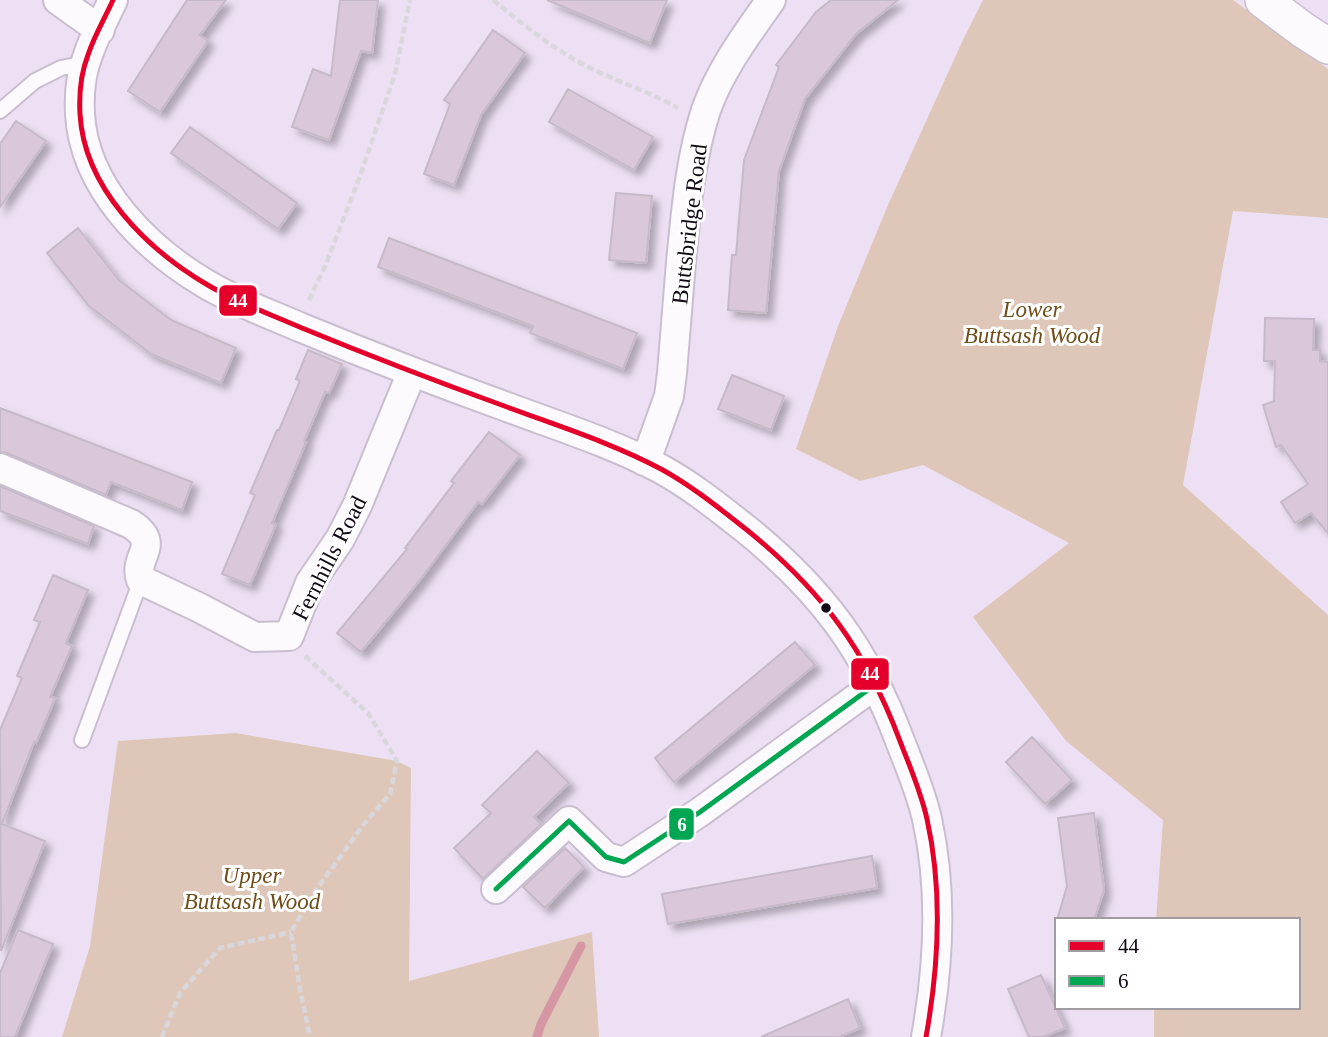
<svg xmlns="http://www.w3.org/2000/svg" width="1328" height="1037" viewBox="0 0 1328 1037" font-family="'Times New Roman',serif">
<defs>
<filter id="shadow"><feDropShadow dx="6" dy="6" stdDeviation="3.5" flood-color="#0004"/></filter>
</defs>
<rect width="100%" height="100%" fill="#ede0f4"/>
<path fill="#dec7b9" d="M983,0H1233L1328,69V218L1233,211L1183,485L1328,615V1037H1154V1007H1298V920H1156L1163,820L1066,741L973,617L1069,543L923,465L860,481L796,449L838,326L888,205L962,42Z
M236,733L397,761L411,768L409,981L592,932L599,1037H62L90,946L118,741Z"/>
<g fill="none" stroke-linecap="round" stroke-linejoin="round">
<path stroke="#d597a3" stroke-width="9" d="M537,1037L541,1024L581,946"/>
</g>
<path fill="#dac7da" stroke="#c6b9c8" stroke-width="2" filter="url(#shadow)" d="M187,0H226L200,35L208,41L160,112L128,91Z
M340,0H378L372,53L361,51L329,140L292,127L313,69L331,76Z
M547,0H667L650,43Z
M831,0H898L856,34L805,99L779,171L766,313L728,310L732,255H736L744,160L779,67L776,65L816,12Z
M493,30L525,53L481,115L454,185L424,174L450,104L444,100Z
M568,89L653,137L634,170L549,122Z
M16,121L46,141L0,207V144Z
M190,127L297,203L278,229L171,153Z
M616,193L652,196L646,263L609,260Z
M78,228L119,280L171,320L236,348L221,383L151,354L89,306L47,253Z
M389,238L637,333L623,369L530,333L533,326L378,267Z
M1265,318L1314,319L1313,350H1320V361L1328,362V533L1311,513L1295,523L1281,502L1308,484L1281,445L1276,447L1263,405L1274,401L1275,361H1264Z
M308,350L342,364L329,393L325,392L304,441L306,442L272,523L276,524L250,585L222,574L255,495L250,493L277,430H279L300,381L296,379Z
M732,375L784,396L771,430L718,409Z
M0,408L192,482L182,510L111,482L106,495L7,453L0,452Z
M489,432L520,455L482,504L478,502L420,580L361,652L337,633L407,549L405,548L454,483L451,481Z
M0,486L94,526L88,544L0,511Z
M53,575L88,590L66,643L72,646L50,697L55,698L36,743L34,742L2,824L45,841L1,951L0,730L22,678L17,676L40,622L34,620Z
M795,642L815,665L674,782L655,758Z
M1032,737L1072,780L1045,804L1006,762Z
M537,751L569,783L534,817L541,824L483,879L454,848L491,813L482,805Z
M1094,813L1104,890L1094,920H1057L1067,886L1058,818Z
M565,848L584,867L545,908L523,887Z
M872,856L877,888L668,924L662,894Z
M18,930L53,944L15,1037H0V973Z
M1041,975L1065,1028L1043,1037H1029L1008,989Z
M848,999L860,1028L839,1037H761Z"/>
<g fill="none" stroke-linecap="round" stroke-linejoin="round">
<g stroke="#c9becf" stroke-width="18">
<path id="service" d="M0,111L35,81L61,68L85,63
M82,740L141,580"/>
</g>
<g stroke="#c9becf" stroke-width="32">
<path id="minor" d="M58,0L100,30
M113,0C105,18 94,36 88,55C81,73 79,96 80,114C84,188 147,249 206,284C236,302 270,314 302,328C370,356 438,382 507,407C558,426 612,443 661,469C692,486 719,508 747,530C822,591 866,650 900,741C910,767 921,792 927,819C943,891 939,965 926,1037
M644,461L649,452L669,396L672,373C675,336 678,299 681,262C686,211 690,159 706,110C720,70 747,34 771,0
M0,468L131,524C163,545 132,556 141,580L200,608L255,637L289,636L310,583L340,539L357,506L412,372
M496,889L569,821L606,857L624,862L700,812L876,684"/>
</g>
<g stroke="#c9becf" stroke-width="38">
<path id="tertiary" d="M1263,0L1303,30L1328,46"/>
</g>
<path stroke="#dad7dc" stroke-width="4.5" stroke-dasharray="7 3.5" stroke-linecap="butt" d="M493,0C524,25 554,50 590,68C619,82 650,92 678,108
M309,300L326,264L360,176L395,74L410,0
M305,656L368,713L397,761L390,794L364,824L316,890L291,932L300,989L310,1037
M162,1037L180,993L220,948L291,932"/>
<use href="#service" stroke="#fcfafd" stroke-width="14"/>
<use href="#minor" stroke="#fcfafd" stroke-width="28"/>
<use href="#tertiary" stroke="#fcfafd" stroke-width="35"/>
<g stroke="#fff" stroke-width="10">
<path id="bus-1" d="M113,0C105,18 94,36 88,55C81,73 79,96 80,114C84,188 147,249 206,284C236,302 270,314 302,328C370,356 438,382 507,407C558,426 612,443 661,469C692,486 719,508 747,530C822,591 866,650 900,741C910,767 921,792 927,819C943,891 939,965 926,1037"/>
</g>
<g stroke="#fff" stroke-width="10">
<path id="bus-2" d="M496,889L569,821L606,857L624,862L700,812L876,684"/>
</g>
<use href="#bus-1" stroke="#e4002b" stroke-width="5"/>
<use href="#bus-2" stroke="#00a651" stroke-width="5"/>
</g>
<circle fill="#110816" stroke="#fff" stroke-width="2.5" cx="826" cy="608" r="6"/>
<g text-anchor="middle" stroke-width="6" stroke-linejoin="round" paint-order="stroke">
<g font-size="23" fill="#110816" stroke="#fff">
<text transform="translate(689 224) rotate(-83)" y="8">Buttsbridge Road</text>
<text transform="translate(329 558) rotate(-63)" y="8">Fernhills Road</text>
</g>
<g font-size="23" font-style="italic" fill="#6f4e1a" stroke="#fff">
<text x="1032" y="317">Lower<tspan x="1032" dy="26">Buttsash Wood</tspan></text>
<text x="252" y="883">Upper<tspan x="252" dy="26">Buttsash Wood</tspan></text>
</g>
</g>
<g stroke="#fff" stroke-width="2.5">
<rect x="218" y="284" width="40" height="33" rx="7" fill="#e4002b"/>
<rect x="850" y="657" width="40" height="34" rx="7" fill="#e4002b"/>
<rect x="668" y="807" width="27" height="34" rx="7" fill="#00a651"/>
</g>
<g font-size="19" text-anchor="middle" font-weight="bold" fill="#fff">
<text x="238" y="307">44</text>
<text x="870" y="680">44</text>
<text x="682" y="831">6</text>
</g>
<rect x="1055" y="918" width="245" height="91" fill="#ffffff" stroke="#a09ca2" stroke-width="2"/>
<rect x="1069" y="941" width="35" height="10" fill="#e4002b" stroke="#a09ca2" stroke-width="2"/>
<text x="1118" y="953" font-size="21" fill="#110816">44</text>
<rect x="1069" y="976" width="35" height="10" fill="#00a651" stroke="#a09ca2" stroke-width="2"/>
<text x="1118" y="988" font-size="21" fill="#110816">6</text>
</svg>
